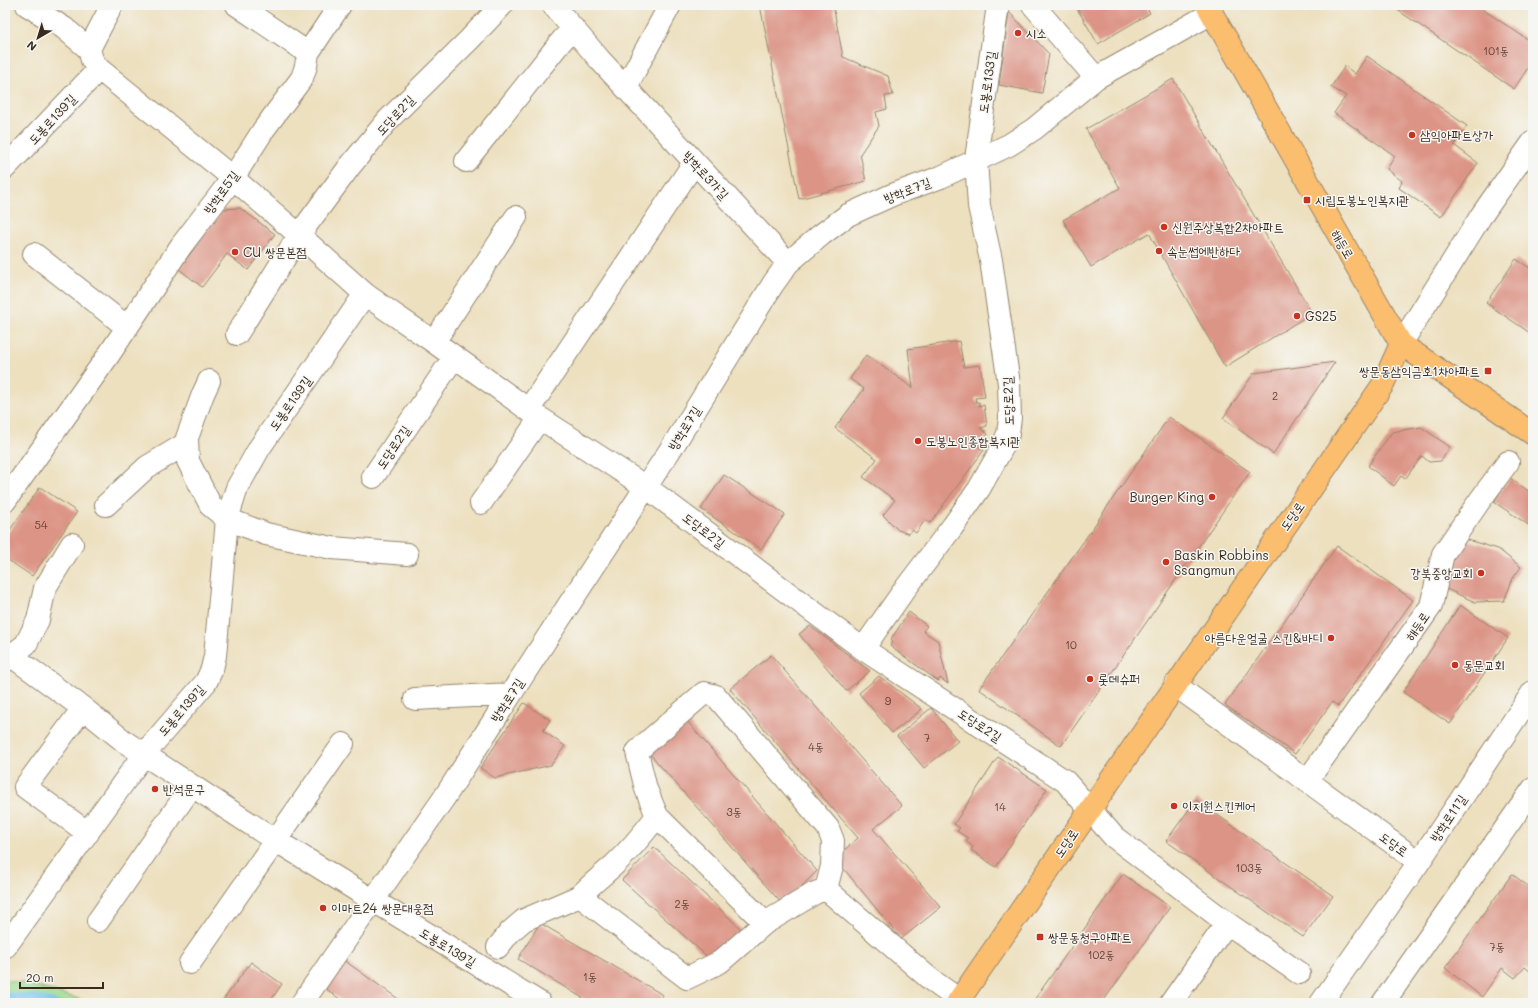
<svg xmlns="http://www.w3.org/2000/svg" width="1538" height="1008" viewBox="0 0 1538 1008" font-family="Mali,'Poor Story',sans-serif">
<rect width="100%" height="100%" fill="#f6f6f2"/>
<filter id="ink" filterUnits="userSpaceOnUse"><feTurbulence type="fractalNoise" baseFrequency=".025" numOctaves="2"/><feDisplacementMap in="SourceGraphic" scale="8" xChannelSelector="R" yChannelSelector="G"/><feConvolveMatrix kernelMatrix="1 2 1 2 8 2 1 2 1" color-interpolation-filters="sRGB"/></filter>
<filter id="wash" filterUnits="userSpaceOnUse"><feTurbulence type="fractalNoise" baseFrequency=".012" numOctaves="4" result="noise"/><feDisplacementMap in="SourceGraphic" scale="16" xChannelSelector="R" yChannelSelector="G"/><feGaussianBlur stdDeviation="0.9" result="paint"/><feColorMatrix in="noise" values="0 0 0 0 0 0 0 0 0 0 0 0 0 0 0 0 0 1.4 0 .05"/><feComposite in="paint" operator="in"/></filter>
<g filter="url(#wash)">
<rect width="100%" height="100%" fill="#ede0bf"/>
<path fill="#9cd98e" stroke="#6c8256" d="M5,980L24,983L93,1003H5Z"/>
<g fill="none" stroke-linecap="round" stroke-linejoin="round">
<path stroke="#71bfeb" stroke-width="8" d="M5,996L34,998L53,1003"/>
</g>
<g id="blocks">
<path fill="#dc9486" d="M760,5H833L843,57L888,76L893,95L885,96L887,109L876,112L879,126L860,154L866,181L799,199Z
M1075,5H1145L1150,13L1098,44Z
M1390,5H1476L1533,43V60L1514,89Z
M1009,12L1049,54L1042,93L999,85Z
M1367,56L1467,126L1454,145L1478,163L1441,217L1399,188L1402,181L1387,169L1395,156L1334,113L1346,96L1331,87L1345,66L1355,74Z
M1173,79L1312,313L1225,367L1149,233L1091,267L1063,220L1120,188L1086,129Z
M240,208L275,234L248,270L227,254L202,287L179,269L223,209Z
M1516,259L1533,270V335L1486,303Z
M959,341L964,367L980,365L985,397L975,398L976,402H979V406L984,405L987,426L980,428L988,434L979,447L984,450L930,523L925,520L916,533L912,530L909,534L898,530L883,515L895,500L863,477L877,459L835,428L864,389L850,379L866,355L913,388L908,349Z
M1335,362L1273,454L1223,418L1254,373Z
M1169,417L1250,472L1061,746L979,689L1081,545Z
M1421,427L1450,447L1441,461L1429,462L1422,456L1405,479L1401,476L1394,486L1368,466L1392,432Z
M724,475L785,514L761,549L701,509Z
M1510,478L1533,494V528L1494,502Z
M40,487L77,512L32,576L5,558V537Z
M1461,538L1498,549L1521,567L1513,578L1504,601L1475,602L1442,587Z
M1337,546L1413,600L1338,706L1332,702L1295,754L1225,705Z
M1460,605L1508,638L1450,724L1403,692Z
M909,612L927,626L923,631L938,641L948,684L940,678L938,681L890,646L893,641L891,639Z
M810,626L870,671L846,691L799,634Z
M771,655L902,806L873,829L941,907L901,939L835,858L858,838L730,689Z
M879,676L922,709L892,733L859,693Z
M524,703L550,720L543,731L565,746L551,765L495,778L480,768Z
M931,708L958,741L924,768L897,736Z
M686,720L817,871L783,905L649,753Z
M998,757L1047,789L996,867L971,850L973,847L966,841L968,838L957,831L960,828L954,824Z
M1196,800L1333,896L1303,937L1166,841Z
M654,847L741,929L711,960L622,880Z
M1123,874L1170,907L1102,1003H1032Z
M1512,874L1533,890V921L1530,924L1533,926V971L1532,973L1525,967L1515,978L1502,968L1482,997L1445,968Z
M540,923L663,995L658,1003H591L518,959Z
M345,961L404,1003H345L325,988Z
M251,962L282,984L269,1003H221Z"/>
</g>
</g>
<g filter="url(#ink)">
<use href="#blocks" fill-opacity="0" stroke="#94856e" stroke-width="1"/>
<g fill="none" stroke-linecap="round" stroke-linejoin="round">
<g stroke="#94856e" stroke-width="24">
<path id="minor" d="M27,5L64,28L89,49L92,60L99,69L233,178L299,235L365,294L386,309L434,342L540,418L646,487L863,649L1065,781L1114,837L1227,923L1299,973
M237,5L308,53
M553,5L600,60L788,263
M1033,5L1096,78
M89,49L112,5
M626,87L670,5
M466,161L559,44L573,28
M5,168L99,69
M34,254L127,327
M237,334L299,235L350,166L388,120L469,40L502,5
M434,342L516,217
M1401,344L1481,216L1533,142
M209,381L203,394L187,438L188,461L211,506L227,519L266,534L332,548L407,554
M529,409L694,163
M373,477L454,357
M5,501L108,356L181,246L233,178L264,129L302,78L306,66L308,53L340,5
M481,503L540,418
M106,505L147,467L187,443
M863,649L902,593L953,526L979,489L1001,450L1008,434L1010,418L1009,384L991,260L979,206L976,159L998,5
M5,651L83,708L125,742L275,840L540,1003
M5,661L26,644L38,620L45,588L72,544
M1175,685L1419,862
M415,699L511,694
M83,708L25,787L88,833
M1307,781L1431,606L1443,554L1478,503L1508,462
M657,816C644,833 630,850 614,865C603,875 591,884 580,896L687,978L720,962L765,923
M826,889L815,893L765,923L657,816L646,789L637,752L644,745L704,693L716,696L828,828L833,841L832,866L826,889L930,979L959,1000
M98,921L192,786
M6,946L144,754L206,682L212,669L215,656L227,519L237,488L260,447L365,294
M498,947L510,932L524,920L580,896
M190,963L343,744
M302,1003L444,798L549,635L676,441L773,284L788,263L821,235L848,215L892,195L941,177L1009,145L1034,129L1096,78L1212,13
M1171,1003L1227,923
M1321,1003L1419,862L1533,692
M1383,1003L1533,789"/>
</g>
<g stroke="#94856e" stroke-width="24">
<path id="major" d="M1207,5L1401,344L1533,434
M957,1003L1382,386L1401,344"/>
</g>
<use href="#minor" stroke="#fff" stroke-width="22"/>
<use href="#major" stroke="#fbbd6e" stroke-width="22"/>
</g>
</g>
<g fill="#c8321e" stroke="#f6f6f2" stroke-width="1.5">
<circle cx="1018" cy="33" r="4"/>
<circle cx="1412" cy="135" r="4"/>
<rect x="1303" y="196" width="8" height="8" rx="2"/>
<circle cx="1164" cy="227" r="4"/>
<circle cx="1159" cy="251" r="4"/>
<circle cx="235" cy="252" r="4"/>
<circle cx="1297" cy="316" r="4"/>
<rect x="1484" y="367" width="8" height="8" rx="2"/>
<circle cx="918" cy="441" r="4"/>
<circle cx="1212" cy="497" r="4"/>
<circle cx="1166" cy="562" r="4"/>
<circle cx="1481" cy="573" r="4"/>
<circle cx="1331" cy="638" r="4"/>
<circle cx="1455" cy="665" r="4"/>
<circle cx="1090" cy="679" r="4"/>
<circle cx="155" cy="789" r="4"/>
<circle cx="1174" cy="806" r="4"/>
<circle cx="323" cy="908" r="4"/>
<rect x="1036" y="933" width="8" height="8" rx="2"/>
</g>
<g text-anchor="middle" stroke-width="3" stroke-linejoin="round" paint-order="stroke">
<g font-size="11" fill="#634438">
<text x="1496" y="55">101동</text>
<text x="1275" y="400">2</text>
<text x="41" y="529">54</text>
<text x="1071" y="649">10</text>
<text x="888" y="705">9</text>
<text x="927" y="742">7</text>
<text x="816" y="751">4동</text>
<text x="1000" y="811">14</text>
<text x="734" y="816">3동</text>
<text x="1249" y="872">103동</text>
<text x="682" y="908">2동</text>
<text x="1497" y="951">7동</text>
<text x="1101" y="959">102동</text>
<text x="590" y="981">1동</text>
</g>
<g font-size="13" fill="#3b2a1e" stroke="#f6f6f2" text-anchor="start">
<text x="1026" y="38">시소</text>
<text x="1420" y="140">삼익아파트상가</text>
<text x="1315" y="205">시립도봉노인복지관</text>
<text x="1172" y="232">신원주상복합2차아파트</text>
<text x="1167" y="256">속눈썹에반하다</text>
<text x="243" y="257">CU 쌍문본점</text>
<text x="1305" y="321">GS25</text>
<text x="1480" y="376" text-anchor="end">쌍문동삼익금호1차아파트</text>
<text x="926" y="446">도봉노인종합복지관</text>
<text x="1204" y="502" text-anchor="end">Burger King</text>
<text x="1174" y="560">Baskin Robbins<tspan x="1174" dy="15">Ssangmun</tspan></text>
<text x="1473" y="578" text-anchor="end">강북중앙교회</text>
<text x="1323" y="643" text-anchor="end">아름다운얼굴 스킨&amp;바디</text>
<text x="1463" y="670">동문교회</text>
<text x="1098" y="684">롯데슈퍼</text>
<text x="163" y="794">반석문구</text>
<text x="1182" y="811">이지원스킨케어</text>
<text x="331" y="913">이마트24 쌍문대웅점</text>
<text x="1048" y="942">쌍문동청구아파트</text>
</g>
<g font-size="13" fill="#3b2a1e" stroke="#f6f6f2">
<text transform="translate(987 82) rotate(-82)" y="5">도봉로133길</text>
<text transform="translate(395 115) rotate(-47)" y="5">도당로2길</text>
<text transform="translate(52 119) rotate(-47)" y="5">도봉로139길</text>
<text transform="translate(706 175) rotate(47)" y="5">방학로3가길</text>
<text transform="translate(907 190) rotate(-21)" y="5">방학로7길</text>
<text transform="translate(221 192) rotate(-54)" y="5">방학로5길</text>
<text transform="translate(1343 244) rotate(60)" y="5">해등로</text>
<text transform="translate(1008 401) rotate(-92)" y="5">도당로2길</text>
<text transform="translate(290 403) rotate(-55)" y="5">도봉로139길</text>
<text transform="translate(684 428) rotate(-58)" y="5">방학로7길</text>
<text transform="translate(393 447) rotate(-56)" y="5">도당로2길</text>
<text transform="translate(1292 516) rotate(-55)" y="5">도당로</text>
<text transform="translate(704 530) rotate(37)" y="5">도당로2길</text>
<text transform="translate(1417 626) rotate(-55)" y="5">해등로</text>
<text transform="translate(507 700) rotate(-57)" y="5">방학로7길</text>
<text transform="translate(181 710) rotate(-49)" y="5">도봉로139길</text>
<text transform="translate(980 725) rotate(33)" y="5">도당로2길</text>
<text transform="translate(1448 818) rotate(-56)" y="5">방학로11길</text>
<text transform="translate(1066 843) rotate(-56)" y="5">도당로</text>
<text transform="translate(1394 844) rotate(36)" y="5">도당로</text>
<text transform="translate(448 947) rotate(31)" y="5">도봉로139길</text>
</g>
</g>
<rect width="1538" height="1008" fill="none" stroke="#f6f6f2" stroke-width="20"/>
<g transform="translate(38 38) rotate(218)" stroke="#f6f6f2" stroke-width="3" paint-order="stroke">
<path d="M0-3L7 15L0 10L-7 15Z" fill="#3b2a1e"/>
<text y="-6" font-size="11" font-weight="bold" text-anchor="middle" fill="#3b2a1e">N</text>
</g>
<path d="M20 982v6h83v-6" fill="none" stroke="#3b2a1e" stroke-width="2"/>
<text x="26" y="982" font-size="12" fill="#3b2a1e" stroke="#f6f6f2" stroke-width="3" paint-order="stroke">20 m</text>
</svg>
